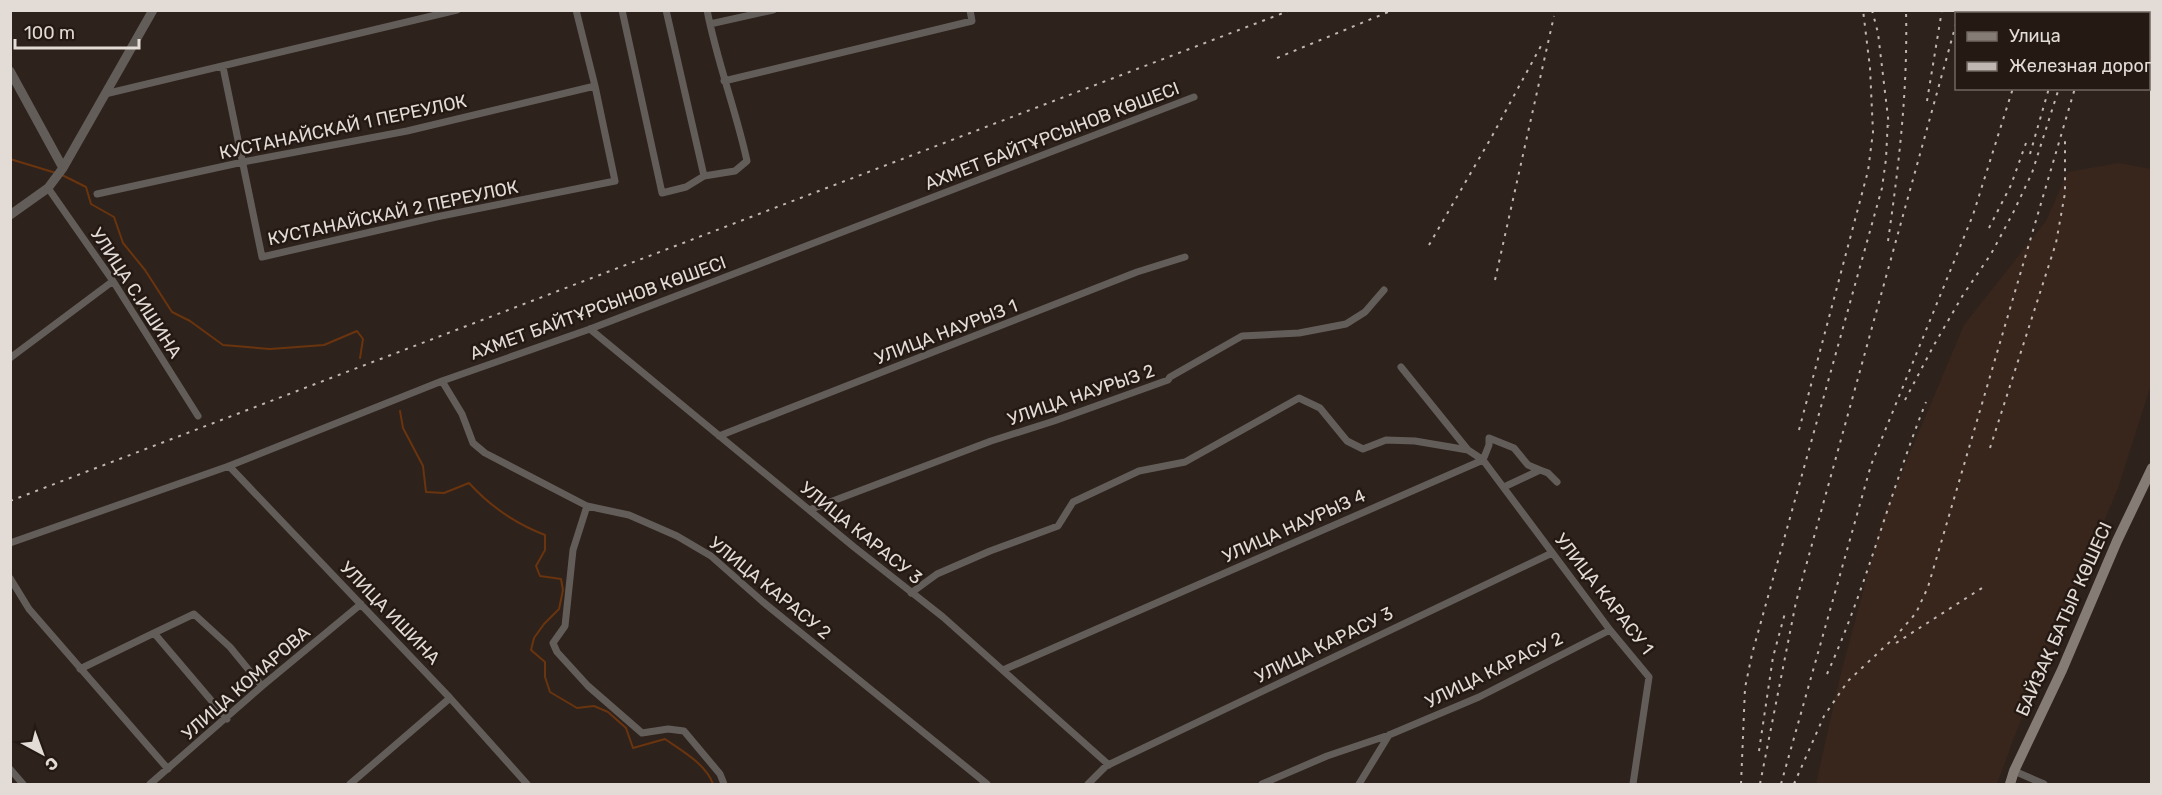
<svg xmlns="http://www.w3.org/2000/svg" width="2162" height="795" viewBox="0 0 2162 795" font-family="Rubik,sans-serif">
<rect width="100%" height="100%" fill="#2e221c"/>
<path fill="#38261c" d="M2118,163L2151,169V385L2118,488L2015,735L1997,784H1816L1839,681L1883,517L1964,325L2046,221L2068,172Z"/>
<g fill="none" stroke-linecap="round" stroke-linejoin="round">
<path stroke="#6a340e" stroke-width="2" d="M10,159L56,173
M62,175L86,187L91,204L114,217L123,243L145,270L172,312L190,321L223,345L270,349L324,345L357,331L363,339L360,358
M400,411L403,428L423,466L426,492L444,493L469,483C490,506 516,524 545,535V550L536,566L540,576L561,579L563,590L559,609L544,624L534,638L531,650L545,662V677L550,692L577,708L594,706L608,712L626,728L633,748L665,739C682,751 706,764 713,784"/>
<path stroke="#635d59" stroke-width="7" d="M622,10L662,193L686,187L704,176L735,171L747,161C736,110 717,62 707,10
M666,10L704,176
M710,24L773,10
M223,67L262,257L436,217L615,181L595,86L576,10
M724,81L972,21L970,10
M105,94L457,10
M48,188L113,281L198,416
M97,194L243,162L407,131L595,86
M590,329L854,547L943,617L1109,765
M10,358L113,281
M442,381L462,414L473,443L485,453L587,506L629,515L677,536L711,556L763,602L987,784
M719,436L1137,272L1185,257
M229,466L450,698L527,784
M1540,470L1528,465L1514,448L1489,438V445L1483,460L1610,630L1649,677L1633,784
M1504,487L1540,470L1548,473L1557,482
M587,506L573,550L565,626L553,643L557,652L588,686L642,733L668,729L684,731L720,774L724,784
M809,510L991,441L1054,421L1168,380L1170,377L1242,336L1299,333L1346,324L1365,312L1384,290
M10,543L229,466L442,381L590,329L1194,97
M10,578L29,609L168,769
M911,593L937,574L990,551L1058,526L1073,502L1139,471L1185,462L1299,398L1320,408L1347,441L1363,449L1386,440L1415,441L1468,450
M154,633L194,614L230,647L262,686
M80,669L154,633L227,719
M1003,670L1483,460L1468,450L1401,367
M10,769L23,784
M2014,771L2044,784
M150,784L262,686L361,604
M350,784L450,698
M1088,784L1106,766L1552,553
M1262,784L1327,756L1389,735L1479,697L1610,630
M1359,784L1389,735"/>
<path stroke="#635d59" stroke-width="9" d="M10,71L63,168
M10,215L48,188L63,168L153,10"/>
<path stroke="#867c76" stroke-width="10" d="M2010,784L2014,771L2062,670L2117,541L2152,468"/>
<path stroke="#c0b7b2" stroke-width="2" stroke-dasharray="3 6" stroke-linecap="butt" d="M1872,10L1878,33L1889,126
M1959,14L1960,10
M2041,14L2042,10
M2062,14L2063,10
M2088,14L2089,10
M2098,14L2099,10
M1277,58L1393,10
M1927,101L1942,10
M2030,154L2049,88
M1989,228L2011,185L2026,143
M1888,241C1899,165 1908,88 1906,10
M1429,245L1491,138L1542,44
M1495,280L1554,16
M1905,400L1934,345L1963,295L1991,254L2013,213L2032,173L2059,88
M1799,430L1868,171L1873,132L1870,68L1863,10
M1990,448L2056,243L2065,193V141
M10,501L1291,10
M1896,643L1982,588
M1827,674C1867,586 1890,492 1926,402
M1759,751L1773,657L1785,613
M1741,784L1745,688L1752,654L1882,188L1886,159L1888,118
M1760,784L1796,602L1956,24
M1781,784L1871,465L1973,215L2013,88
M1794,784L1824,716L1848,681L1895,637L1916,613L1928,587L2075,88"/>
</g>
<g text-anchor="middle" stroke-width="5" stroke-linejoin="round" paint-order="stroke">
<g font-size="18" fill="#e3dbd6" stroke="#241913">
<text transform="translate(343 127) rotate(-12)" y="6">КУСТАНАЙСКАЙ 1 ПЕРЕУЛОК</text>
<text transform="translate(1052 136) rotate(-21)" y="6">АХМЕТ БАЙТҰРСЫНОВ КӨШЕСІ</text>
<text transform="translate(393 213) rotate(-12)" y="6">КУСТАНАЙСКАЙ 2 ПЕРЕУЛОК</text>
<text transform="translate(136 293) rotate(57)" y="6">УЛИЦА С.ИШИНА</text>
<text transform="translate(598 308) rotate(-20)" y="6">АХМЕТ БАЙТҰРСЫНОВ КӨШЕСІ</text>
<text transform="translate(946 332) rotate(-21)" y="6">УЛИЦА НАУРЫЗ 1</text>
<text transform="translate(1081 395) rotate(-19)" y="6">УЛИЦА НАУРЫЗ 2</text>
<text transform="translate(1294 526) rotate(-24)" y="6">УЛИЦА НАУРЫЗ 4</text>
<text transform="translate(861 533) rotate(39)" y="6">УЛИЦА КАРАСУ 3</text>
<text transform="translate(770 588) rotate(39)" y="6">УЛИЦА КАРАСУ 2</text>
<text transform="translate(1604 594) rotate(52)" y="6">УЛИЦА КАРАСУ 1</text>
<text transform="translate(390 613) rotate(46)" y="6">УЛИЦА ИШИНА</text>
<text transform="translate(2064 619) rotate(-66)" y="6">БАЙЗАҚ БАТЫР КӨШЕСІ</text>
<text transform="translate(1324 645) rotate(-26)" y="6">УЛИЦА КАРАСУ 3</text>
<text transform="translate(1494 670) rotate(-26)" y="6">УЛИЦА КАРАСУ 2</text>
<text transform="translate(246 683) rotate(-41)" y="6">УЛИЦА КОМАРОВА</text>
</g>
</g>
<rect width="2162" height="795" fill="none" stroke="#e3dbd6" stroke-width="24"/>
<rect x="1955" y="12" width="195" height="78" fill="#241913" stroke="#706761" stroke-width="1.5"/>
<rect x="1967" y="32" width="30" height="9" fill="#867c76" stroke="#706761" stroke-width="1.5"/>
<text x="2009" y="42" font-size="18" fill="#e3dbd6">Улица</text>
<rect x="1967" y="62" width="30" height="9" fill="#c0b7b2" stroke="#706761" stroke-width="1.5"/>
<text x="2009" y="72" font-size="18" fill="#e3dbd6">Железная дорога</text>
<g transform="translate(42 753) rotate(139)" stroke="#241913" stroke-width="4.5" paint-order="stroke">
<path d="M0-4.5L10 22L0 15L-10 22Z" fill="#e3dbd6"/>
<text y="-9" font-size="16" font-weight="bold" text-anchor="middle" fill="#e3dbd6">С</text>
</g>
<path d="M15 39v9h124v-9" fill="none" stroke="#e3dbd6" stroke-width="3"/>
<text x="24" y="39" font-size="18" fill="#e3dbd6" stroke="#241913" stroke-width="4.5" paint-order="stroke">100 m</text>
</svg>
